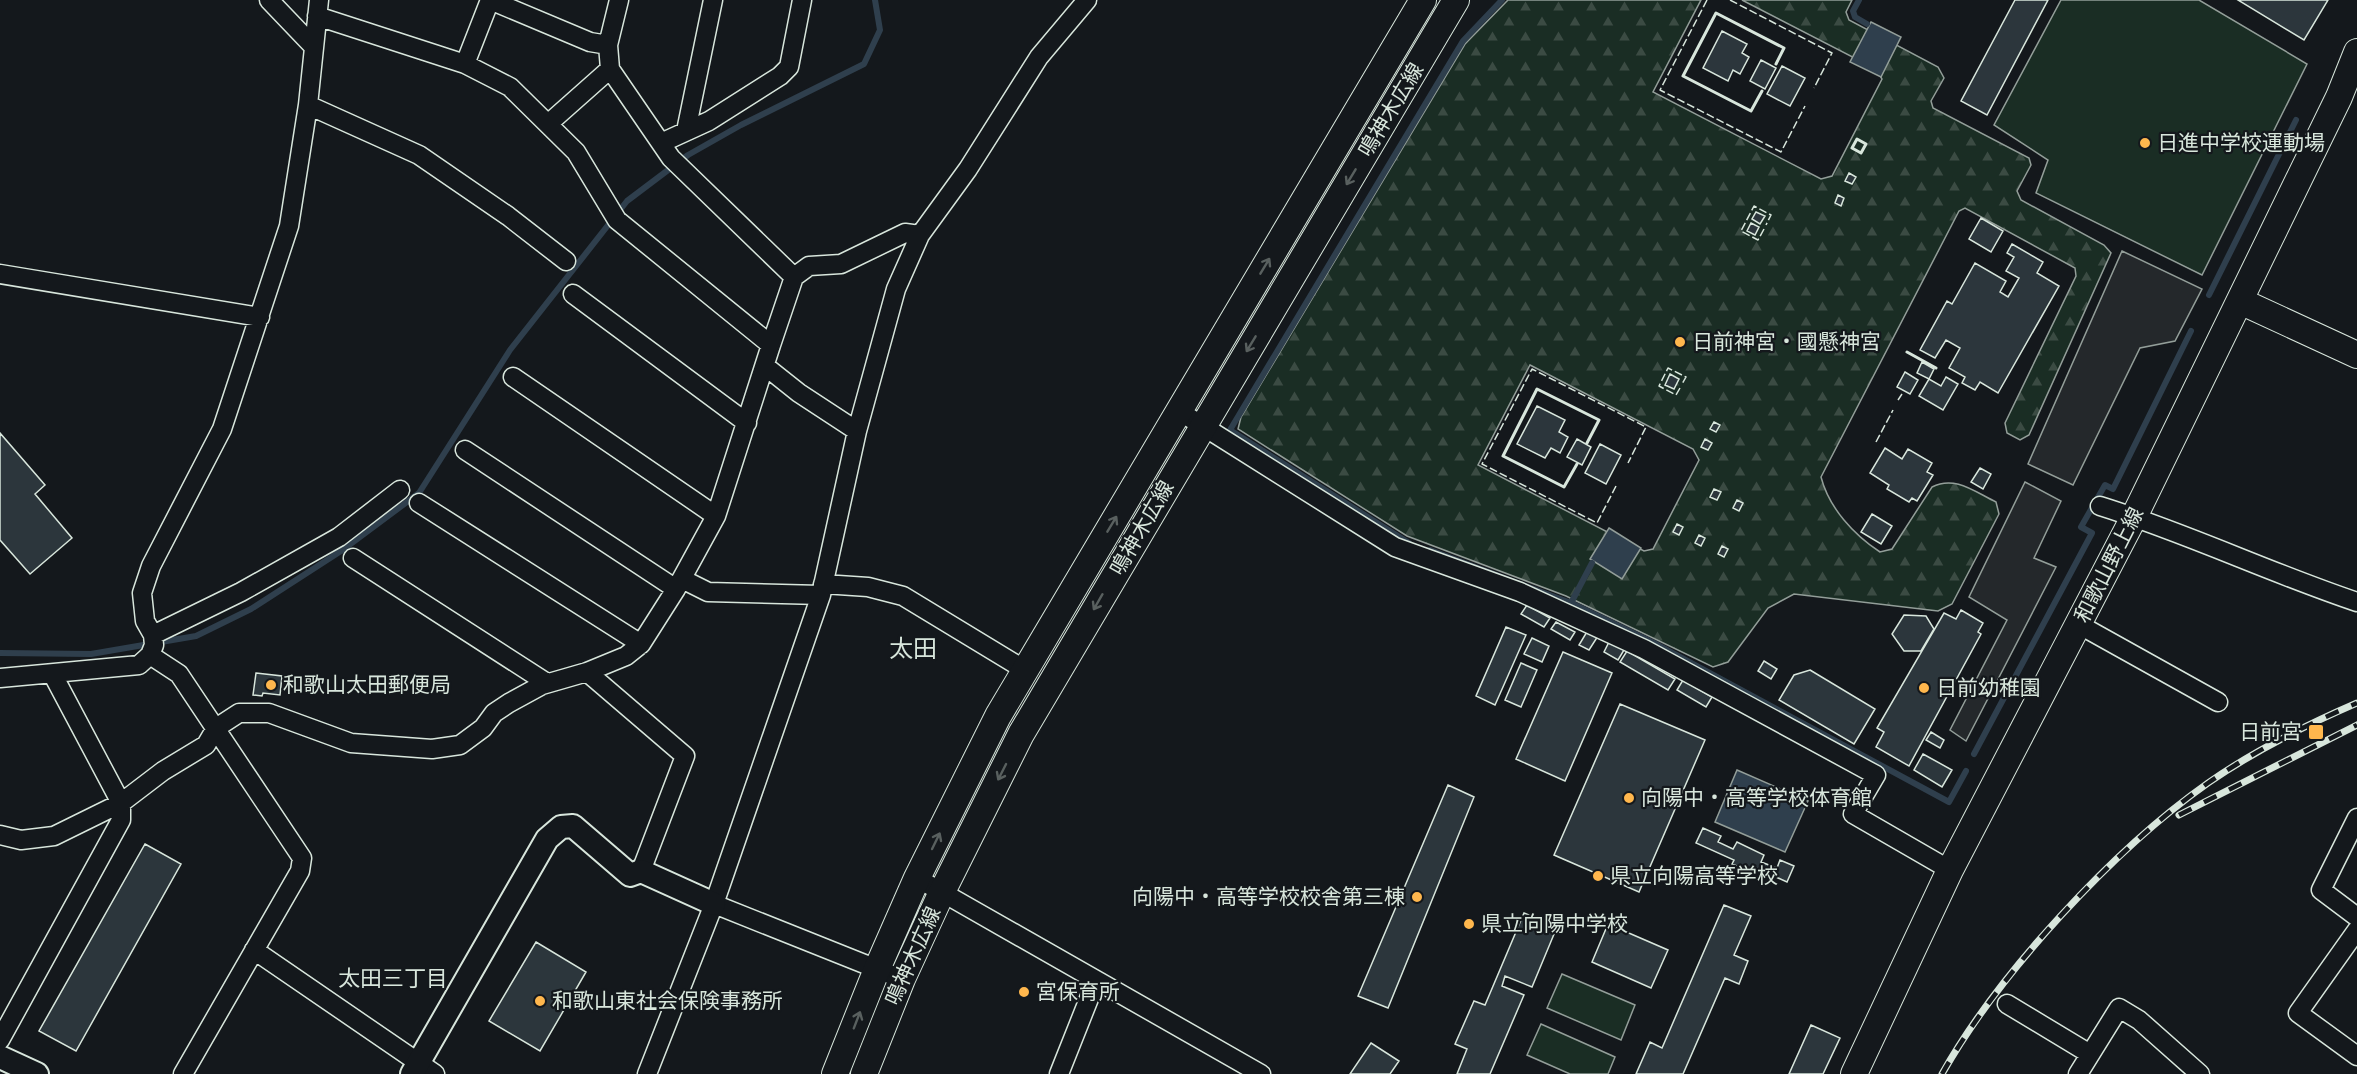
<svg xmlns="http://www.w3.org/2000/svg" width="2357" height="1074" viewBox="0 0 2357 1074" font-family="'Varela Round','Noto Sans JP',sans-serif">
<defs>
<pattern id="forest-firs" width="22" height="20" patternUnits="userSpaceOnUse" patternTransform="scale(1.5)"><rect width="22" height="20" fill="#1a2d24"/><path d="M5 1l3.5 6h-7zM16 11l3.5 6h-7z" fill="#3b4b43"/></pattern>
</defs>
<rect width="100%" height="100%" fill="#14181c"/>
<path fill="url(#forest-firs)" stroke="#939e99" stroke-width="1.5" fill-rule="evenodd" d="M1508,0H1701L1653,92L1821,179L1832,176L1882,79L1876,69L1742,0H1852L1846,12L1849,20L1938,67L1944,78L1931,101L1933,108L2029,158L2031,165L2017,191L2021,200L2104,245L2111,253L2029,435L2020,440L2007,433L2005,423L2076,276L2075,268L1965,208L1959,211L1821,477C1829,508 1854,535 1880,552L1892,549L1932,487C1955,475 1975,492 1996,502L1999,514L1952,604L1938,611L1794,594L1768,608L1728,662L1713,667L1566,596L1407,536L1238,429L1241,417L1465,44ZM1530,365L1693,449L1699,460L1653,549L1644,551L1478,465Z"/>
<path fill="#1a2d24" stroke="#939e99" stroke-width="1.5" d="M2061,0H2199L2307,64L2202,275L2036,193L2048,160L1994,125Z
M1562,974L1635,1005L1621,1040L1547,1008Z
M1541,1024L1615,1057L1608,1074H1570L1527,1055Z"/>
<path fill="#24282b" stroke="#939e99" stroke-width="1.5" d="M2122,251L2202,289L2175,341L2140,348L2073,485L2028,464Z
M2025,482L2061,501L2034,558L2056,567L1966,741L1950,730L2007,620L1969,597Z"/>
<path fill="#2f3f4d" stroke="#939e99" stroke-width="1.5" d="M1871,22L1901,37L1881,77L1850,62Z
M1609,528L1641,548L1622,579L1590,559Z
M1737,770L1808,801L1785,852L1715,822Z"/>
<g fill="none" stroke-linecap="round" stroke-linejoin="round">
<path stroke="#2f3f4d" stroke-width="6" d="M1859,0L1853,11L1855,17L1867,24
M2209,295L2296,120
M1409,543L1230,430L1463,41L1502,0
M1430,550L1571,603
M1592,563L1571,603L1654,643L1949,802L1966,771
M0,653L91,654L196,636L251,609L341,551L419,493L510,350L627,201L688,155L741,125L864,64L880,30L875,0
M1974,754L2092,533L2081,527L2105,485L2113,489L2191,331"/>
</g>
<path fill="#2c363c" stroke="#d8e6dc" stroke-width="1.5" d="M2015,0H2048L1987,115L1961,101Z
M2238,0H2328L2304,40Z
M1722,31L1747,44L1742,53L1749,57L1740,74L1733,70L1728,81L1703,68Z
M1761,60L1776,68L1765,89L1750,81Z
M1782,66L1805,78L1790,106L1767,94Z
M1849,173L1856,177L1852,184L1845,181Z
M1838,195L1844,198L1841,206L1835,203Z
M1756,212L1765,216L1760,224L1752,219Z
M1981,218L2003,231L1991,252L1969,239Z
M1751,223L1759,227L1755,235L1747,231Z
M2012,244L2043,262L2037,273L2059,286L1998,393L1980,382L1975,390L1962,383L1965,377L1949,368L1960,348L1946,340L1935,358L1920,350L1947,301L1952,304L1975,263L2006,281L2000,292L2008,297L2019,278L2006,271L2014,257L2007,253Z
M1922,362L1934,369L1929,379L1917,373Z
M1905,372L1918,380L1910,394L1897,387Z
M1670,374L1679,379L1674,389L1665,385Z
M1946,377L1958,384L1943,410L1919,396L1929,379L1941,386Z
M1537,406L1565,420L1559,432L1568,437L1560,453L1551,448L1545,458L1517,444Z
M1714,422L1720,425L1716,432L1710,429Z
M0,433L45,485L35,494L72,538L30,574L0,540Z
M1577,439L1591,447L1582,465L1567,457Z
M1705,439L1712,443L1708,450L1701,447Z
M1600,444L1621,455L1606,484L1585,473Z
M1885,448L1902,459L1908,449L1932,463L1927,472L1933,475L1917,501L1912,498L1909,502L1887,489L1889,485L1870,473Z
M1980,468L1991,474L1983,489L1971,482Z
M1714,489L1721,492L1717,500L1710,497Z
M1737,500L1743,503L1739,511L1733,508Z
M1872,514L1892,526L1881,544L1861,532Z
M1677,524L1683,527L1679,535L1673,532Z
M1699,535L1705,538L1701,546L1695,543Z
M1722,546L1728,549L1724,557L1718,554Z
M1527,605L1550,618L1544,627L1521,614Z
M1961,610L1983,623L1978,632L1981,634L1909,766L1876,747L1884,732L1877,728L1944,613L1956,619Z
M1904,615L1926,616L1934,629L1921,651H1904L1892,634Z
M1556,622L1575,632L1570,640L1551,629Z
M1506,627L1526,635L1495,705L1476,696Z
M1588,630L1598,636L1589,650L1579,645Z
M1532,638L1549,646L1542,662L1524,654Z
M1609,642L1624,650L1618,660L1604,652Z
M1627,651L1675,679L1668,690L1620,662Z
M1563,652L1612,673L1565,781L1516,759Z
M1764,661L1777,669L1771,679L1758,671Z
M1521,663L1537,670L1521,707L1505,700Z
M1810,670L1875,709L1854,744L1779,700L1794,675Z
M256,673L282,676L280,695L263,693L262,696L253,695Z
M1683,680L1712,697L1706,707L1677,690Z
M1620,704L1705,740L1639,892L1554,855Z
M1931,732L1944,740L1940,748L1926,740Z
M1923,754L1952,770L1942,787L1914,770Z
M1448,785L1474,797L1388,1008L1358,996Z
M1703,828L1721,836L1718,842L1733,849L1737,842L1764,855L1761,862L1777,868L1780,860L1794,866L1787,882L1754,867L1751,872L1732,864L1734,860L1696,843Z
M145,844L181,864L76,1051L39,1031Z
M1724,905L1751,916L1734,955L1748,961L1739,984L1725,978L1683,1074H1636L1650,1042L1662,1048Z
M1524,913L1557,927L1532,987L1505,976L1502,986L1524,995L1490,1074H1457L1467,1049L1455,1044L1474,1001L1485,1005Z
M1608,924L1668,950L1651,988L1592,962Z
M536,942L586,972L540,1051L489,1021Z
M1811,1025L1840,1038L1823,1074H1789Z
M1371,1043L1399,1061L1390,1074H1350Z"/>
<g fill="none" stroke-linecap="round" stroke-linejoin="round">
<g stroke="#d8e6dc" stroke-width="21">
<path id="minor" d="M269,0L313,46
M608,45L619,0
M465,64L490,0L590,42L608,45L610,69L671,158L794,277
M308,105L419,155L508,216L566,261
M548,124L610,69
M686,131L713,0
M661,143L709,121L780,76L789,67L802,0
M0,274L260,317
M573,294L747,423
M771,345L794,277L809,266L841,264L905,233L920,235
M765,366L799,393L857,431
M513,377L716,516
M1179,411L1395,547L1520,592L1644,649L1876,775L1853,814L1950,870
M465,450L676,589
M419,503L641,644
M2100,506C2187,533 2270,573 2357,602
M353,558L547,683
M682,579L708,592L821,595
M823,584L868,587L903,596L1025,670
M2078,624L2218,702
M153,635L241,592L339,537L400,490
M150,655L179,674L302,858L300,871L183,1074
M587,672L685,756L641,871
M0,678L139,665L150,655L154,645L153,635L145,621L142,593L151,566L222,429L289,226L308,105L319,0
M2357,818L2321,890L2357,917
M0,835L21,840L54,836L121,803L163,771L206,745L216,728L239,713H269L351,743L432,749L460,745L483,728L494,713L509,703L542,685L587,672L626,656L641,644L676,589L716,516L771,345L617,220L576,152L510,87L465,64L317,16
M917,878L1261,1074
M714,904L902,979
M2357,930L2298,1013L2357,1056
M254,950L435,1074
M2007,1004L2090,1054
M0,1040L121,820V803L53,675
M647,1074L714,904L821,595L857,431L896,289L920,235L968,169L1039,57L1087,0
M1059,1074L1096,981
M2078,1074L2119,1008L2139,1020L2200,1074"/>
</g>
<g stroke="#d8e6dc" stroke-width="26">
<path id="tertiary" d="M0,1057L37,1074
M412,1074L547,839L561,827L573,826L630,875L641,871L714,904"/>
</g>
<g stroke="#d8e6dc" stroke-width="28">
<path id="secondary" d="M2240,301L2357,355
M835,1074L877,969L917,878L998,716L1423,0
M864,1074L902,979L942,892L1021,734L1456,0
M1854,1074L1950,870L2134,517L2339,97L2357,52"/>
</g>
<use href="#minor" stroke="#14181c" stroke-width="18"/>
<use href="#tertiary" stroke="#14181c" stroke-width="22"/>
<use href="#secondary" stroke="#14181c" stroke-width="26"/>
<g stroke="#d8e6dc" stroke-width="7">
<path id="rail" d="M2179,815L2357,725
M1942,1074C1999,973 2113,850 2208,783C2254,751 2306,725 2357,703"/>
</g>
<use href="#rail" stroke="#14181c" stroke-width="4.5" stroke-dasharray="14" stroke-linecap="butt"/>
<path stroke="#d8e6dc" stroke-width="1.5" stroke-dasharray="8 3" stroke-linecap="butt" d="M1707,0L1660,90L1781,152L1805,106
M1730,0L1832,53L1814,88
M1764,229L1758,240L1741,231L1754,206L1771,215L1766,225
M1680,388L1676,395L1659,386L1668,368L1686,377L1682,384
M1898,400L1902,394
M1876,442L1893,410
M1616,486L1597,523L1482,464L1532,369L1646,427L1628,463"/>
<path stroke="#d8e6dc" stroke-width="3" d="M1762,91L1751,111L1683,76L1716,13L1784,48L1776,64
M1857,139L1866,144L1861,153L1852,148Z
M1907,352L1936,368
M1577,464L1564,487L1503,456L1537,389L1599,420L1587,443"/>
</g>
<defs><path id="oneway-shaft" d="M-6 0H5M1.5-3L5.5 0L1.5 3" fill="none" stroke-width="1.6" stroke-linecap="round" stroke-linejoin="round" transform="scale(1.5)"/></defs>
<g stroke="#59605f">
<use href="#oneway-shaft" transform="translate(1351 177) rotate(121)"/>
<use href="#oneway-shaft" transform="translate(1265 266) rotate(-59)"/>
<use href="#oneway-shaft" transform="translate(1251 344) rotate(121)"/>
<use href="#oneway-shaft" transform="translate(1112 524) rotate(-59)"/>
<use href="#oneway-shaft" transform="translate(1098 602) rotate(120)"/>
<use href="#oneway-shaft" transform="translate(1002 772) rotate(117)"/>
<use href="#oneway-shaft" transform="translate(936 841) rotate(-64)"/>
<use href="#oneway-shaft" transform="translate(857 1020) rotate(-69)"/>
</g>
<g fill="#ffb74d" stroke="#14181c" stroke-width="2">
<circle cx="2145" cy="143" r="6"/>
<circle cx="1680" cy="342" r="6"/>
<circle cx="271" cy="685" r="6"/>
<circle cx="1924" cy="688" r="6"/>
<rect x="2308" y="724" width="16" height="16" rx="3"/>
<circle cx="1629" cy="798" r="6"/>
<circle cx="1598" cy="876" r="6"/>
<circle cx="1417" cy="897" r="6"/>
<circle cx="1469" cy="924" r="6"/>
<circle cx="1024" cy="992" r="6"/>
<circle cx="540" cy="1001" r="6"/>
</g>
<g text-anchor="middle" stroke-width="4.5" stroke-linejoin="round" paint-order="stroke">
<g font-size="21" fill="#d8e6dc" stroke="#14181c">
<text transform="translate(1391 110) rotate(-59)" y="7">鳴神木広線</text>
<text transform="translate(1142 528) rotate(-60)" y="7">鳴神木広線</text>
<text transform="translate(2109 565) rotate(-63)" y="7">和歌山野上線</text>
<text transform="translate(913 956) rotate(-66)" y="7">鳴神木広線</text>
</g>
<g font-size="21" fill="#d8e6dc" stroke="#14181c" text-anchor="start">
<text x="2157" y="150">日進中学校運動場</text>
<text x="1692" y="349">日前神宮・國懸神宮</text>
<text x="283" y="692">和歌山太田郵便局</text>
<text x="1936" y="695">日前幼稚園</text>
<text x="2302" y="739" text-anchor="end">日前宮</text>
<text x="1641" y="805">向陽中・高等学校体育館</text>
<text x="1610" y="883">県立向陽高等学校</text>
<text x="1405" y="904" text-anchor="end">向陽中・高等学校校舎第三棟</text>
<text x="1481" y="931">県立向陽中学校</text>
<text x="1036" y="999">宮保育所</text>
<text x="552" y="1008">和歌山東社会保険事務所</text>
</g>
<g font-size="22" fill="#d8e6dc" stroke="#14181c">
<text x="393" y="986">太田三丁目</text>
</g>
<g font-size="24" fill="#d8e6dc" stroke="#14181c">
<text x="913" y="657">太田</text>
</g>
</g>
</svg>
